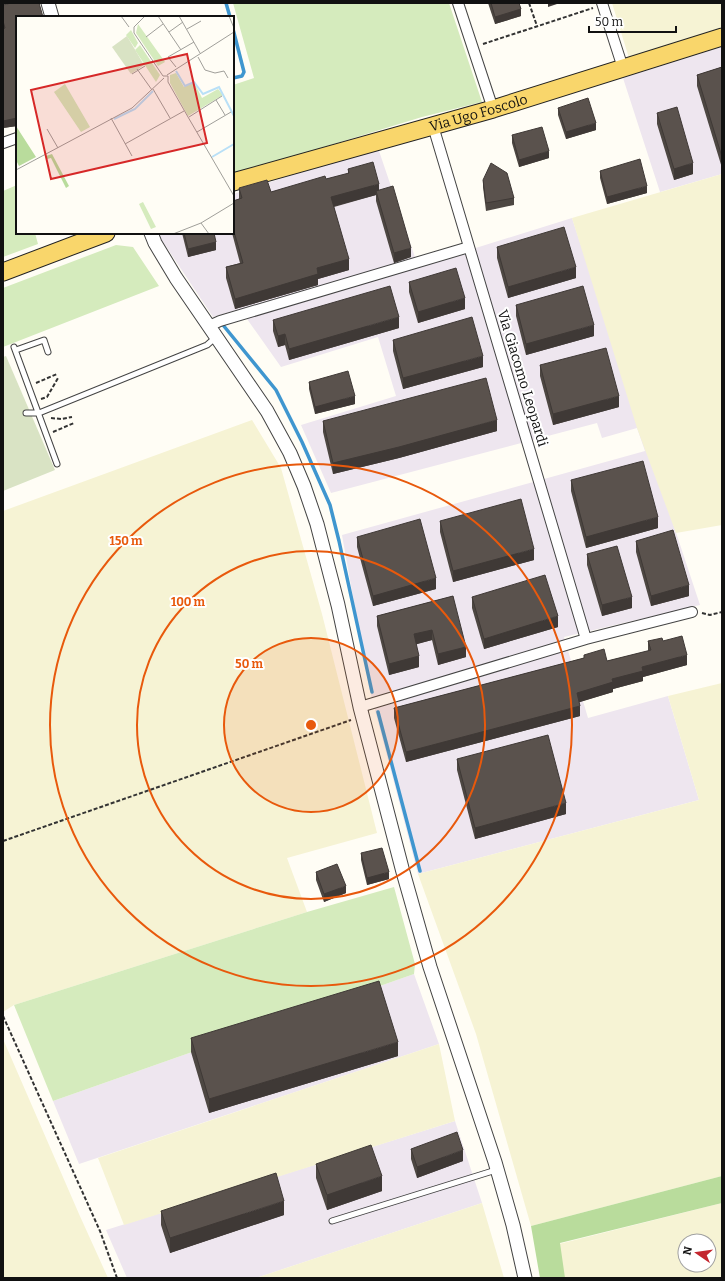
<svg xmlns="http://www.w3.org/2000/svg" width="725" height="1281" viewBox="0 0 725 1281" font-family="Bitter,serif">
<rect width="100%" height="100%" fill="#fffdf5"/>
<path fill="#eee6ef" d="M722,47V174L660,192L623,78Z
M378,148L418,266L572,218L700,605L564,637L588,718L668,696L699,800L418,874L369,687L342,535L645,451L637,428L602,438L597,423L331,493L301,425L396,396L378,337L281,367L240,309L213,317L157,233H233V194Z
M414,974L439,1044L79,1164L53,1101Z
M455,1121L482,1203L256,1278H127L106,1230Z"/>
<path fill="#f6f3d4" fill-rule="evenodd" d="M612,3H722V28L629,58Z
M722,174V525L676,533L637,428L572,218Z
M252,420L281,468L322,614L377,833L287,858L307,912L14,1005L3,1012V511Z
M722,683V1176L531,1226L476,1034L418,874L699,800L668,696Z
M3,1039L79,1214L108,1278H3Z
M439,1044L455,1121L124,1225L98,1158Z
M482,1203L504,1278H256Z
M722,1203V1278H563H564L559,1244ZM685,1241H709V1265H685Z"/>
<path fill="#d5ebbd" d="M233,3H449L482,102L422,117L233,175V85L254,78Z
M17,185V233H35L38,244L3,257V191Z
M116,245L133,247L159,286L3,347V288Z
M394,887L415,964L414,974L53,1101L14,1005L307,912Z"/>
<path fill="#b9dc9c" d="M722,1176V1203L560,1243L565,1278H540L531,1226Z"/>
<path fill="#d9e3c4" d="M6,356L55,470L3,491V357Z"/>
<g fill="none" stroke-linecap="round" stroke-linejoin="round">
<path stroke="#3f96cf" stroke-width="3.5" d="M226,3L230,17
M233,29L244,72L242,76L233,78
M223,325L276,390L302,442L330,505L339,541L372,692
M378,712L420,871"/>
<g stroke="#444" stroke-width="7">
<path id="service" d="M14,347L57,464
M16,350L44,340L48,352
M26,413H39L207,345L215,338
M332,1221L496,1170"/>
</g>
<g stroke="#444" stroke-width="12">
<path id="minor" d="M458,3L493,109
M602,3L623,68
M433,126L586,639
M3,143L17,138
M209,326L220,321L469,247
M360,707L586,639L692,612"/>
</g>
<g stroke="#444" stroke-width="15">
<path id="tertiary" d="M48,3L52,17
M151,233L155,243L176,278L267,411L290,453L304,486L317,524L338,605L360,707L403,872L430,967L495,1162L513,1225L525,1278"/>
</g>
<g stroke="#222" stroke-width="19">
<g id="primary">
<path id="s1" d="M233,182L493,109L722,37"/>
<path d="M3,272L106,233"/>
</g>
</g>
<path stroke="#333" stroke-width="2" stroke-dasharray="4 2" stroke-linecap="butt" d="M529,3L537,26
M483,44L593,8
M36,383L57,374
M41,399L47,397L58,378
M51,418L61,419L72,417
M53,432L74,423
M702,613L710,615L722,612
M3,841L351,720
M3,1016L100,1231L117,1278"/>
<use href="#service" stroke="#fff" stroke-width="5"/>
<use href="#minor" stroke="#fff" stroke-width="10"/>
<use href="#tertiary" stroke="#fff" stroke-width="13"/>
<use href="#primary" stroke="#f9d66b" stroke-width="17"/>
</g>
<path fill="#4d4742" d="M488,3H519L521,16L495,24Z
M3,5L17,17V126L3,128Z
M722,67V168L697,86V75Z
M558,108L596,130L566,139L558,115Z
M657,113L693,174L674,180L657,124Z
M512,135L549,158L519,167L512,143Z
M348,169L379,190L411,257L394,263L376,201V195L334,207L349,270L318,279V285L235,309L226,278V267L240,263L232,233H233V201L239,199V188L271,192L326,179L348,174Z
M600,171L647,193L607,204L600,178Z
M483,180L514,198V205L486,211L483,187Z
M182,233H214L216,250L188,257Z
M497,247L576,278L508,298L497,258Z
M409,282L465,309L418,323L409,292Z
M516,305L594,336L526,355L516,316Z
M273,320L399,328L289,360L285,345L278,347L273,331Z
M393,340L483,367L403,389L393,351Z
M540,365L619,407L553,425L540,376Z
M309,382L355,404L315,414L309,389Z
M323,421L497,431L399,458L333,474L323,432Z
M571,480L658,528L586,548L571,491Z
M440,521L534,560L453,582L440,532Z
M357,537L436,589L373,606L357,547Z
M636,541L689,596L651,606L636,552Z
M587,554L632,608L602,616L587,565Z
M453,596L466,657L438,665L432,640L416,644L419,667L389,675L377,626V616Z
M472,597L558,627L484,649L472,608Z
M648,641H663L687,665L643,677V681L613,689V692L579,702L580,716L406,762L394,718V708L584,658V655L607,661L648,651Z
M457,759L566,814L475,839L457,770Z
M361,853L389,879L367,885L361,860Z
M316,872L346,893L324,902L316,880Z
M191,1038L398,1056L209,1113L191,1052Z
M411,1149L463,1161L417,1178L411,1159Z
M316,1164L382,1191L327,1210L316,1178Z
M161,1211L284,1215L170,1253L161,1225Z"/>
<path fill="#3f3936" d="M548,3H560L548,7Z
M521,9V16L495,24V17Z
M17,118V126L3,128V121Z
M596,123V130L566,139V132Z
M549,151V158L519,167V160Z
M693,163V174L674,180V169Z
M379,184V194L376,191V195L331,207V197Z
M647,186V193L607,204V197Z
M216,242V250L188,257V249Z
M411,248V257L394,263V253Z
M349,259V270L318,279V285L235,309V299L317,268Z
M576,267V278L508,298V287Z
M465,298V309L418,323V312Z
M399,317V328L289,360V349Z
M594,325V336L526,355V344Z
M285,334V345L278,347V336Z
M483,356V367L403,389V378Z
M355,396V404L315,414V407Z
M619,396V407L553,425V414Z
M497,420V431L399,458L333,474V463Z
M658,517V528L586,548V537Z
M534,549V560L453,582V571Z
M436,578V589L373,606V596Z
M689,585V596L651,606V596Z
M632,597V608L602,616V605Z
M558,616V627L484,649V639Z
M432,630V640L414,645V634Z
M466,647V657L438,665V654Z
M687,655V665L643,677V681L613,689V692L577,703V693L642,667Z
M419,656V667L389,675V664Z
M580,706V716L406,762V752Z
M566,803V814L475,839V828Z
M389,872V879L367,885V878Z
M346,886V893L324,902V894Z
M398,1042V1056L209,1113V1099Z
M463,1150V1161L417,1178V1167Z
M382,1176V1191L327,1210V1195Z
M284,1201V1215L170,1253V1238Z"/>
<path fill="#5a524d" stroke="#3f3936" d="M11,3H39L43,17H17V118L3,121V29L5,28L3,21V5Z
M491,3H519L521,9L495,17Z
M722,67V157L697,75Z
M588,98L596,123L566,132L558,108Z
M677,107L693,163L674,169L657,113Z
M542,127L549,151L519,160L512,135Z
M640,159L647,186L607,197L600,171Z
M373,162L379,184L331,197L349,259L317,268L318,274L235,299L226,267L243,263L233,228V201L242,198L239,188L267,180L271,192L325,176L326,179L349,173L348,169Z
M491,163L507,173L514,198L486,203L483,180Z
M393,186L411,248L394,253L376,191Z
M564,227L576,267L508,287L497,247Z
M184,233H214L216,242L188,249Z
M456,268L465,298L418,312L409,282Z
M390,286L399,317L289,349L285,334L278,336L273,320Z
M583,286L594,325L526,344L516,305Z
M472,317L483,356L403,378L393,340Z
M606,348L619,396L553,414L540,365Z
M348,371L355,396L315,407L309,382Z
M486,378L497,420L399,447L333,463L323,421Z
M643,461L658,517L586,537L571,480Z
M521,499L534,549L453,571L440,521Z
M420,519L436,578L373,596L357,537Z
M673,530L689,585L651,596L636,541Z
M617,546L632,597L602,605L587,554Z
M545,575L558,616L484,639L472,597Z
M453,596L466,647L438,654L432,630L414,634L419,656L389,664L377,616Z
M682,636L687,655L642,667L643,671L612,679L613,682L577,693L580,706L406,752L394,708L584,658V655L604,649L607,661L651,650L648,641L662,638L663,641Z
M548,735L566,803L475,828L457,759Z
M382,848L389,872L367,878L361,853Z
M337,864L346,886L324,894L316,872Z
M379,981L398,1042L209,1099L191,1038Z
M457,1132L463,1150L417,1167L411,1149Z
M371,1145L382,1176L327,1195L316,1164Z
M276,1173L284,1201L170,1238L161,1211Z"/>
<circle cx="311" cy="725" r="87" fill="#e8590c" fill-opacity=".12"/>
<g fill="none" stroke="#e8590c" stroke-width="2">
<circle cx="311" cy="725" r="87"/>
<circle cx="311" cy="725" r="174"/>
<circle cx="311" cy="725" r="261"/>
</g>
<g text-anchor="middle" stroke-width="4" stroke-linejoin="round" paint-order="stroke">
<g font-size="14" fill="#111" stroke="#fff">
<text dy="5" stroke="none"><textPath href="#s1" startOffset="255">Via Ugo Foscolo</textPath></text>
<text transform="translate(523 378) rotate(73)" y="5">Via Giacomo Leopardi</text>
</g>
</g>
<g transform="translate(16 16)">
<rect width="218" height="218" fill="#fffdf5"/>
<path d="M122,8L149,46L142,50L120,17ZM115,14L122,27L119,32L110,19ZM124,29L144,59L140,66L119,34ZM160,57L168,71L178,66L186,82L202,73L207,79L172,100L154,67V59ZM49,68L74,111L65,116L38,76ZM127,186L140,211L135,213L123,188Z" fill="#d5ebbd"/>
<path d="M0,110L20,141L3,150L0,144ZM36,138L53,170L50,172L35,142L31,143L30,140Z" fill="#b9dc9c"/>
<path d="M111,20L128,49L115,58L96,31Z" fill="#d9e3c4"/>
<path fill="none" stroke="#b9e0f7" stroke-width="2" d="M160,55L169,70L178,66L187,78L203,71L218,100M98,103L119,93L137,75M196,141L218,128"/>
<path fill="none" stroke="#a09f9a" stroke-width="1" d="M105,0L113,11M129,0L118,11V17L147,60M142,0L165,34M163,0L184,37M213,0L218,12M171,13L185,5M153,16L167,6M130,21L147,8M182,41L189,54L199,57L208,55L212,62M160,51L152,41L178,26M121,53L136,74M116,58L129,50M151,59L218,16M147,60H152V66L172,101L218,180M137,73L154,102M200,84L209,99M173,101L206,80M95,102L116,140M31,113L42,132M181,116L215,96M109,128L168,95M0,154L116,92L148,62M185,207L193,218M157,218L185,207L218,187"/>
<path fill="#d62828" fill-opacity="0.15" stroke="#d62828" stroke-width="2" d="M171,38L191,127L35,163L15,74Z"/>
<rect width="218" height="218" fill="none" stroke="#111" stroke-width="2"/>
</g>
<circle cx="311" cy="725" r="6" fill="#e8590c" stroke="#fff" stroke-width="2"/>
<g font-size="12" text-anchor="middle" font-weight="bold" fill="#e8590c" stroke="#fff" stroke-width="4" stroke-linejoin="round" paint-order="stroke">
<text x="126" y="545">150 m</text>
<text x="188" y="606">100 m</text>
<text x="249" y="668">50 m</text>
</g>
<rect width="725" height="1281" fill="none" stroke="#111111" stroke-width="8"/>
<g transform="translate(697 1253) rotate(283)"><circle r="19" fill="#ffffff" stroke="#a0a0a0"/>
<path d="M0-3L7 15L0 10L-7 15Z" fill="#c4262e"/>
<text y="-6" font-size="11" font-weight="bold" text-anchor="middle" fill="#111111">N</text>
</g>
<path d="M589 26v6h87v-6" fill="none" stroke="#111111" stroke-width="2"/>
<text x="595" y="26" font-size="12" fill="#111111" stroke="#ffffff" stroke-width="3" paint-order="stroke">50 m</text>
</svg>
